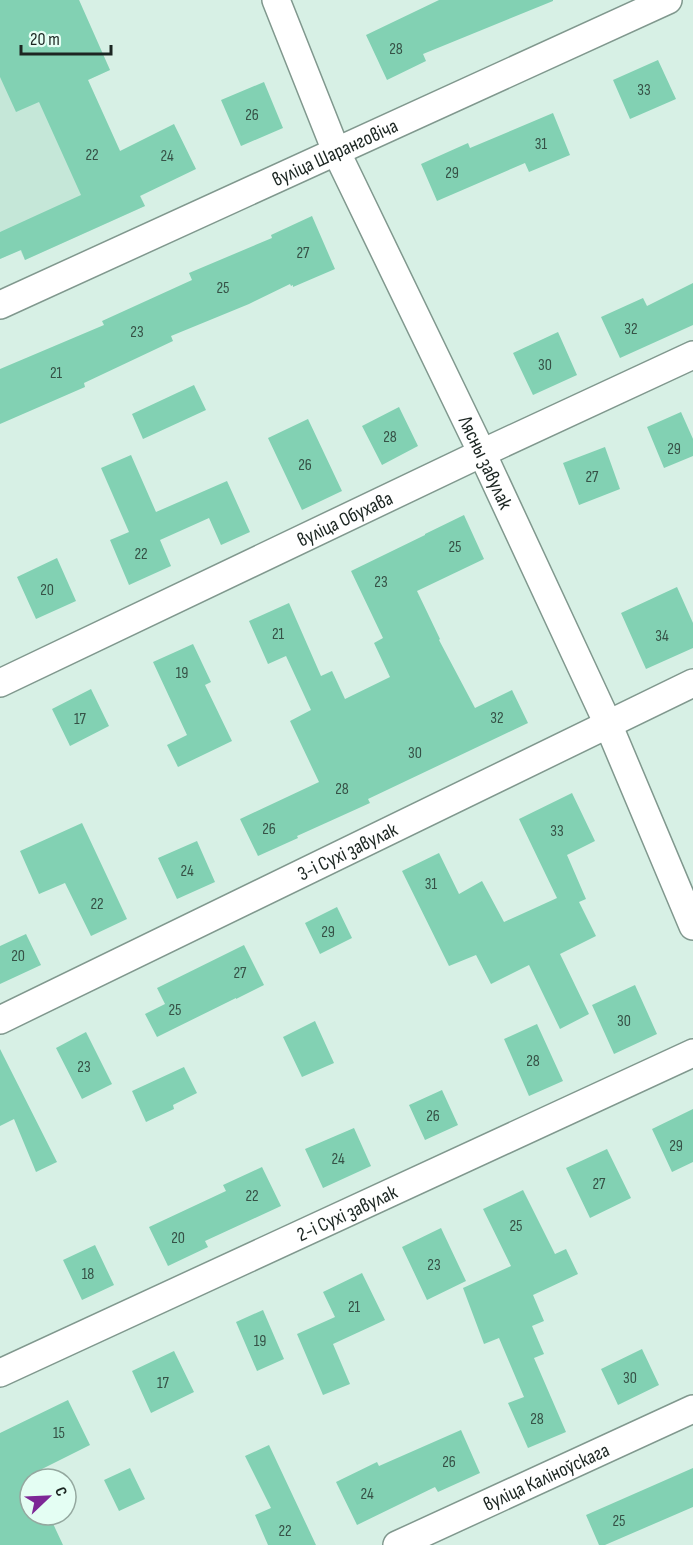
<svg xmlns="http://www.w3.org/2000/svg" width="693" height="1545" viewBox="0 0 693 1545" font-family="'Sofia Sans Condensed',sans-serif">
<rect width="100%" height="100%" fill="#d7f0e5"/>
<path fill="#c5e7d8" d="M0,0H79L110,70L88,80L145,206L25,260L20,250L0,259Z"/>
<path fill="#82d1b3" d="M0,0H79L110,70L88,80L120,151L174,124L196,169L140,196L145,206L25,260L21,250L0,259V232L81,195L39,102L16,112L0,77Z
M439,0H553V1L423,54L426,61L387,80L366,35Z
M658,60L676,99L630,119L613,80Z
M264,82L283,128L241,146L221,100Z
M553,113L570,155L529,172L525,163L437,201L421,164L468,143L470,148Z
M312,216L335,269L293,287V285L291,286L290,284L249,304L171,336L173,341L84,383L85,387L0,424V369L104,325L102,321L192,280L189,273L272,238L271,235Z
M693,283V325L620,358L601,317L643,298L647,306Z
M558,332L577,375L533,395L513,353Z
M194,385L206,410L143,439L132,414Z
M399,407L418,446L382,465L362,426Z
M681,412L693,439V456L664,468L647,427Z
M308,419L342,491L302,510L268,438Z
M605,447L620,489L579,505L563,463Z
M131,455L156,512L227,481L250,532L221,545L209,518L160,540L171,566L129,585L110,540L129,532L101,468Z
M464,515L484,559L417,591L440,639L439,640L475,708L512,690L528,723L368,799L370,803L297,836L298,838L258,856L240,819L319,782L290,721L311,710L286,656L268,664L249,621L289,603L321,676L332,671L345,699L390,677L374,643L383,638L351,571L425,535V534Z
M57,558L76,601L36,619L17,577Z
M677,587L693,623V648L646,669L621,613Z
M193,644L211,682L205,685L232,741L178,767L167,745L187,735L153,662Z
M91,689L109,726L70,746L52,709Z
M572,793L595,841L567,855L586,899L579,902L596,936L560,954L589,1014L560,1029L529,965L491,984L476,955L449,966L402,871L439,853L459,894L482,881L504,922L557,898L519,819Z
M82,823L127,919L91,936L65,883L39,894L20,851Z
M197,841L215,882L177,899L158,858Z
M337,907L352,938L320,954L305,923Z
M26,934L41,965L0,984V946Z
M244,945L264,985L236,999V998L157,1037L145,1014L165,1004L157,988Z
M635,985L657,1034L614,1054L592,1005Z
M315,1021L334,1063L302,1077L283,1037Z
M537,1024L563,1081L529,1096L504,1039Z
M86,1032L112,1084L82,1099L56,1048Z
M0,1049L57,1162L36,1172L14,1119L0,1126Z
M184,1067L197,1093L173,1105L174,1109L146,1122L132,1091Z
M442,1090L458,1125L425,1140L409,1105Z
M693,1109V1162L672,1172L652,1129Z
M354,1128L371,1166L323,1188L305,1149Z
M607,1149L631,1198L590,1218L566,1168Z
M262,1167L281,1206L205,1241L208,1247L168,1266L149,1227L226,1191L223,1185Z
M523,1190L555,1254L566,1249L578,1274L533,1295L544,1321L532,1326L544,1354L534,1358L566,1432L528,1448L508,1403L524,1397L499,1338L484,1344L463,1288L511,1266L483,1209Z
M441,1228L466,1281L427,1300L402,1247Z
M95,1245L114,1285L82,1300L63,1260Z
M362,1273L385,1320L333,1344L350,1384L323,1395L297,1334L335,1317L323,1292Z
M263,1310L284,1359L257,1371L236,1322Z
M642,1349L659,1385L618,1405L601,1369Z
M174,1351L194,1392L151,1413L132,1371Z
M68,1400L90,1445L30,1475V1515H49L63,1545H0V1433Z
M461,1430L480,1473L438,1492L435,1487L357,1525L336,1482L377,1462L379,1466Z
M269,1445L316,1545H268L255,1515L271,1508L245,1456Z
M130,1468L145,1499L119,1511L104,1480Z
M693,1468V1507L605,1545H599L586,1515Z"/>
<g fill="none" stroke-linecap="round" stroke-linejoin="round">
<g stroke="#80988e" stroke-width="30">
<g id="street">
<path id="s1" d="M276,0L336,151L482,453L608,724L693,926"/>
<path id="s2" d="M0,305L668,0"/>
<path id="s3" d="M0,683L482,453L693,355"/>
<path id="s4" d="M0,1020L693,683"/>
<path id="s5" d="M0,1373L693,1053"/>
<path id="s6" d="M397,1545L693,1409"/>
</g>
</g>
<use href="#street" stroke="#fff" stroke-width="27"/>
</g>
<g text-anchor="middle" stroke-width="4.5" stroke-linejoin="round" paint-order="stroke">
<g font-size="16" fill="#365146">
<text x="396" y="54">28</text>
<text x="644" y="95">33</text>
<text x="252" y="120">26</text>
<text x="541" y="149">31</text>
<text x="92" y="160">22</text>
<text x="167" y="161">24</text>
<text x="452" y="178">29</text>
<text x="303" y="258">27</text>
<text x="223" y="293">25</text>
<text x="631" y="334">32</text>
<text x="137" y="337">23</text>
<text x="545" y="370">30</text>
<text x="56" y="378">21</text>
<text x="390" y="442">28</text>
<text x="674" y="454">29</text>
<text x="305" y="470">26</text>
<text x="592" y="482">27</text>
<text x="455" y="552">25</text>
<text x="141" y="559">22</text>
<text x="381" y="587">23</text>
<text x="47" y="595">20</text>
<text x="278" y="639">21</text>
<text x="662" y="641">34</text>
<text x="182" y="678">19</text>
<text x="497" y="723">32</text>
<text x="80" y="724">17</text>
<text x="415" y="758">30</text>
<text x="342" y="794">28</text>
<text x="269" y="834">26</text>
<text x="557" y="836">33</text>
<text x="187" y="876">24</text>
<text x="431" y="889">31</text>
<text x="97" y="909">22</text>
<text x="328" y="937">29</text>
<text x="18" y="961">20</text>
<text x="240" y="978">27</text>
<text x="175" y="1015">25</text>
<text x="624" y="1026">30</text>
<text x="533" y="1066">28</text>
<text x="84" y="1072">23</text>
<text x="433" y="1121">26</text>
<text x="676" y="1151">29</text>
<text x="338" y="1164">24</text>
<text x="599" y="1189">27</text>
<text x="252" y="1201">22</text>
<text x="516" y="1231">25</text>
<text x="178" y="1243">20</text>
<text x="434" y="1270">23</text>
<text x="88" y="1279">18</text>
<text x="354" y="1312">21</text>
<text x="260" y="1346">19</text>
<text x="630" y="1383">30</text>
<text x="163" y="1388">17</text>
<text x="537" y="1424">28</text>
<text x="59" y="1438">15</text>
<text x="449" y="1467">26</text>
<text x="367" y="1499">24</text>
<text x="619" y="1526">25</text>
<text x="285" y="1536">22</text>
</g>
<g font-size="20" fill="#1c2622" stroke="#e4fef3">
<text dy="7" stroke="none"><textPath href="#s2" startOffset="368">вуліца Шаранговіча</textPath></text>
<text dy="7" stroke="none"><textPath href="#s1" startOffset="508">Лясны завулак</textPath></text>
<text dy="7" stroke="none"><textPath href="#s3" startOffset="382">вуліца Обухава</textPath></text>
<text dy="7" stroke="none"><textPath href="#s4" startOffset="386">3-і Сухі завулак</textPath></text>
<text dy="7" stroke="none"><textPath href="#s5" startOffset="382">2-і Сухі завулак</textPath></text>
<text dy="7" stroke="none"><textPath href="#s6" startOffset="164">вуліца Каліноўскага</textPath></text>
</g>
</g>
<g transform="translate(48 1497) rotate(67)"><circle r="28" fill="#e4fef3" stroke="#94a89f" stroke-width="1.5"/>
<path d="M0-4.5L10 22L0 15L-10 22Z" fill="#7d2796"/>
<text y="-9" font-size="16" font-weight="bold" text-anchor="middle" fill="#1c2622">С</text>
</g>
<path d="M21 45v9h90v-9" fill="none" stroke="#1c2622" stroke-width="3"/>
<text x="30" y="45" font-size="18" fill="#1c2622" stroke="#e4fef3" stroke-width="4.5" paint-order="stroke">20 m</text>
</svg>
